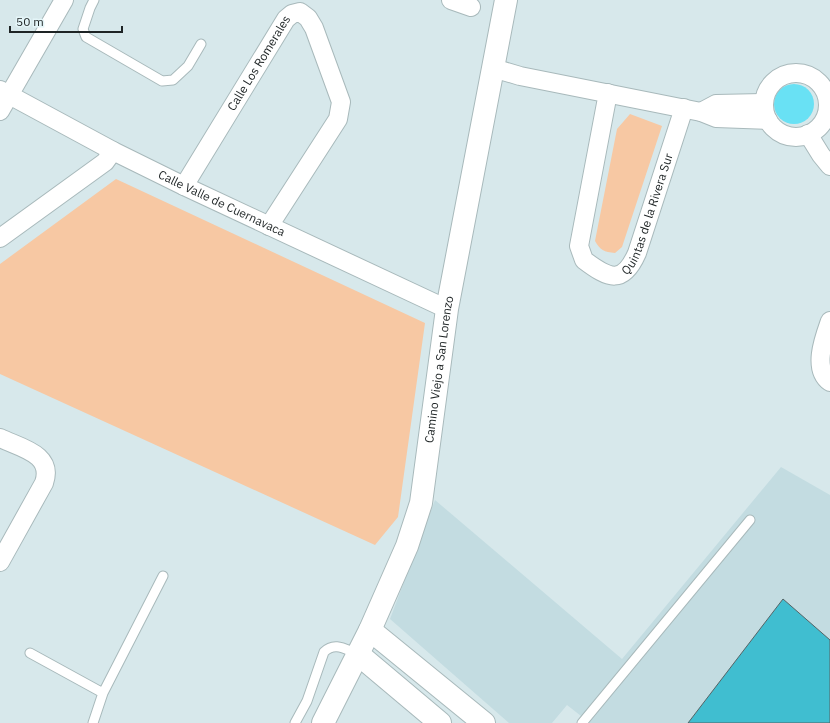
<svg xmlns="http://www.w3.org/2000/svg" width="830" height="723" viewBox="0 0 830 723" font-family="'IBM Plex Sans',sans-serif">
<rect width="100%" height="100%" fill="#d7e8eb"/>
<path fill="#c3dce1" d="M781,467L830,495V723H590L567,705L552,723H509L390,619L435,500L622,659Z"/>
<path fill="#f7c8a3" d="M630,114L662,126L622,247L615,253C604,252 600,250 595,241L617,129Z
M116,179L425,323L398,517L375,545L0,374V264Z"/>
<path fill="#69e1f4" d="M774 104a20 20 0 1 1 40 0a20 20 0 1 1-40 0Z"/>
<path fill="#40bed0" stroke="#556466" d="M783,599L830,640V723H688Z"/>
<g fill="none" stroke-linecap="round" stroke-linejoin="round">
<g stroke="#a8b9bb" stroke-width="11">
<path id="lane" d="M94,0L90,8L83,29L86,37L162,81L173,80L188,66L201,44
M30,653L103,693
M93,723L103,693L163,576
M295,723L307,701L324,652C335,641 346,650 358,654
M582,723L750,520"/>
</g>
<g stroke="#a8b9bb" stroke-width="20">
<g id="street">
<path d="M451,0L471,7"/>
<path d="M493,68L520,76L701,112L716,118L768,120"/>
<circle cx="796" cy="105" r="32"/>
<path id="s1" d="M0,90L113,151L184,186L447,309"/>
<path id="s2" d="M608,93L579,246L584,260C609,279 623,285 637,253L684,108"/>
<path d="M0,111L64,0"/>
<path d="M701,112L716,104L763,103"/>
<path d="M808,134L821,155L830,166"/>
<path id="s3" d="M184,186L286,19L292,14L300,12L308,18L314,28L341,102L338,119L269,226"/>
<path d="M0,238L105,162L113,151"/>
<path d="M830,321C824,338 812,369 830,382"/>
<path d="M0,438C21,448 54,454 44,483L0,562"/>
</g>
</g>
<g stroke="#a8b9bb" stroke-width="24">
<g id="secondary">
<path d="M370,630L484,723"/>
<path d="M358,654L440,723"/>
<path id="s4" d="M323,723L370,630L407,546L421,503L447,309L506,0"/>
</g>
</g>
<use href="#lane" stroke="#fff" stroke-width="9"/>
<use href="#street" stroke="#fff" stroke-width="18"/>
<use href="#secondary" stroke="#fff" stroke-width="22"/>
</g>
<g text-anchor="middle" stroke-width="3" stroke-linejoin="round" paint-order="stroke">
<g font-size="12" fill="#1e2425" stroke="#e4f5f8">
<text dy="4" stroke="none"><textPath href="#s3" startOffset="144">Calle Los Romerales</textPath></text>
<text dy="4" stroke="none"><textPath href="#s1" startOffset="249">Calle Valle de Cuernavaca</textPath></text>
<text dy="4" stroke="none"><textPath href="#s2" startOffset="279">Quintas de la Rivera Sur</textPath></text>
<text dy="4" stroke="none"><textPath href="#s4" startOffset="376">Camino Viejo a San Lorenzo</textPath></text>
</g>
</g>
<path d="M10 26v6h112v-6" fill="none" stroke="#1e2425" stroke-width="2"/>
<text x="16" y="26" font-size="12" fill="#1e2425" stroke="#e4f5f8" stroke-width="3" paint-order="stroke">50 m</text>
</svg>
